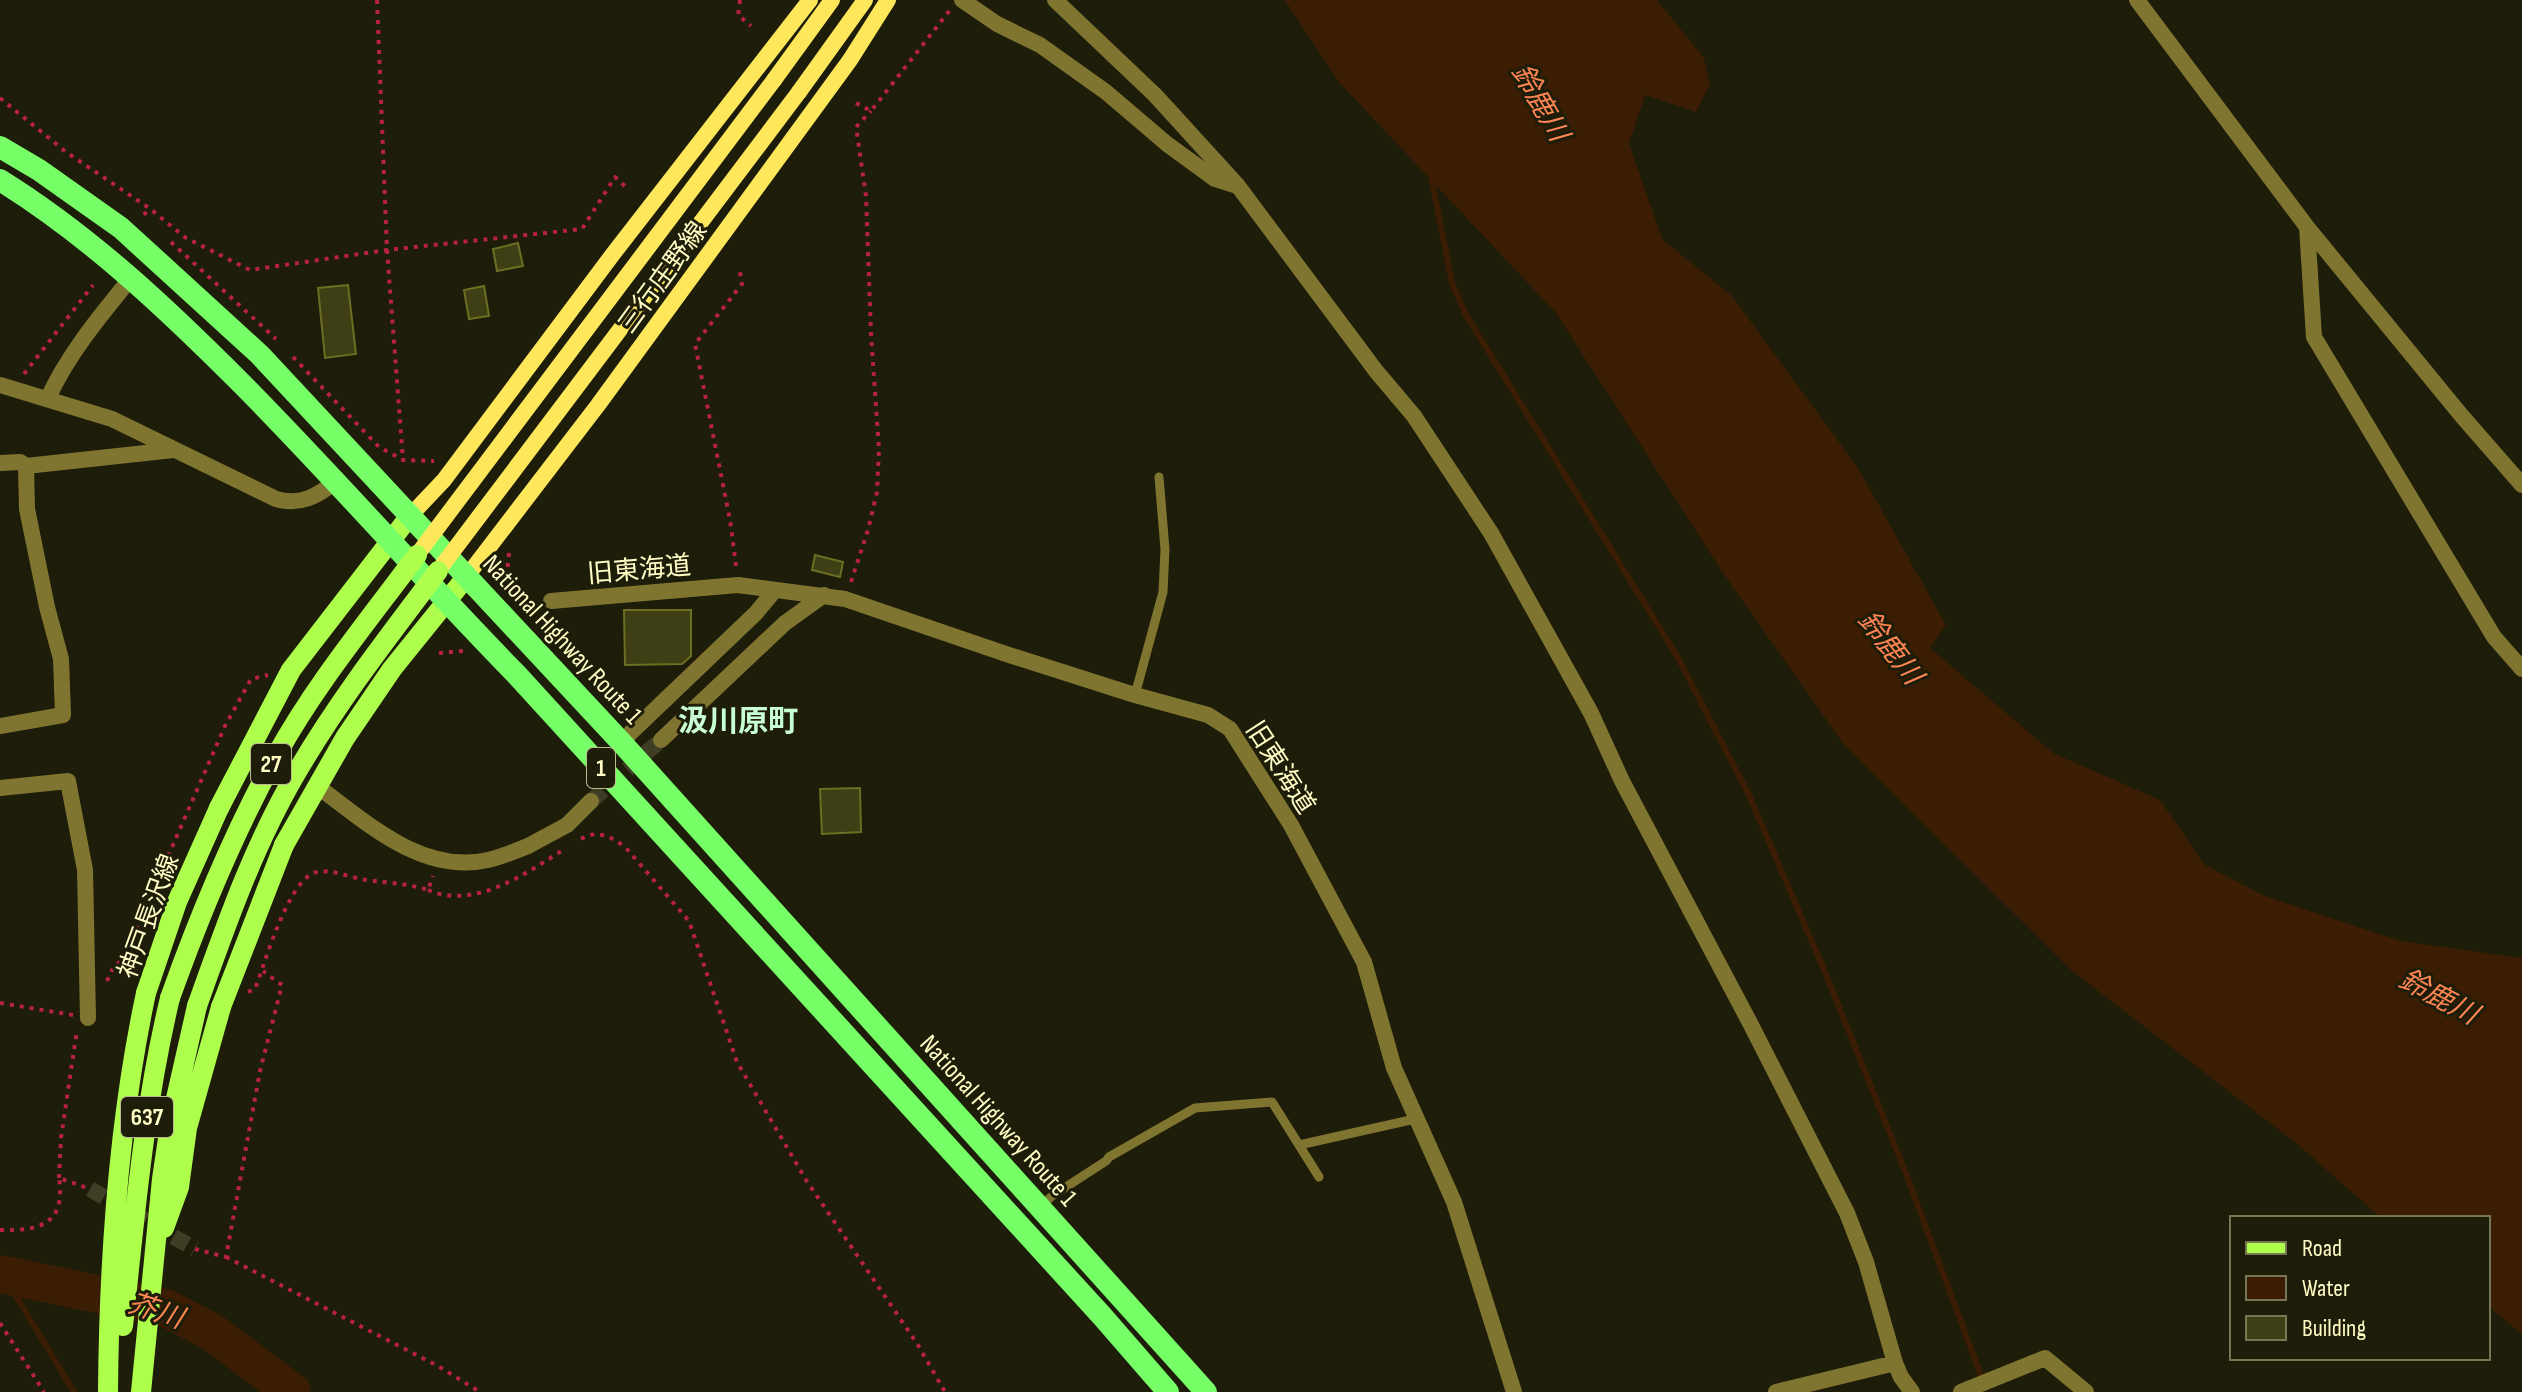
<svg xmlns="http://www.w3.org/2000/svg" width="2522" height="1392" viewBox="0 0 2522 1392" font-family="'Sofia Sans Condensed','Noto Sans JP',sans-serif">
<rect width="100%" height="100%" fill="#1d1d09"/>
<path fill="#3b1d04" d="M1285,0H1657L1704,58L1710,84L1696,112L1645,95L1629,143L1662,239L1732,296L1858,468L1946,625L1930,648L2053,753L2160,800L2205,865L2265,896L2401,941L2522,958V1334L2488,1306V1218H2381L2296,1143L2072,971L1844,745L1721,570L1556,313L1338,81Z"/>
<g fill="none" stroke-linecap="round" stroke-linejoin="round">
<path stroke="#3b1d04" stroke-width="6" d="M1431,176L1452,283L1466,315L1677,656L1749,795L1825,972L1905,1171L1983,1381
M18,1277L15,1294L74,1392"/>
<path stroke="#3b1d04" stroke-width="38" d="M0,1274L166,1308L212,1332L292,1392"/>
</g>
<path fill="#3e3f14" stroke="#6c6e23" stroke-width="2" d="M518,243L523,266L497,271L493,249Z
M348,285L356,354L325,358L318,288Z
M484,286L489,316L469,319L464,290Z
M815,555L843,562L840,577L812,570Z
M624,610H691V656L682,664L625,665Z
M860,788L861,832L822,834L820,789Z"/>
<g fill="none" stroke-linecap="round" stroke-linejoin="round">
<path stroke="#3f3e25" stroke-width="16" stroke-dasharray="16 8" stroke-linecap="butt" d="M591,801L661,740
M90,1189L195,1249"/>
<path stroke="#b72144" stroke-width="4" stroke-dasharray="4 6" stroke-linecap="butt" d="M377,0L387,250L403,460
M740,0L738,15L751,26
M0,98L66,152L149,208L186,238L250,270L387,250L582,229L615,177L628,189
M856,103L871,111L950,10
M144,215L149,208
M171,242L276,339
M293,357L379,447L403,460L434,461
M24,374L93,285
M509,553L507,573L511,592
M736,566L730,520L695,344L742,284L739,267
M851,582L868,530L877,492L879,449L871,334L866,196L856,127L871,111
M439,653L463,651
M581,839C598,829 612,837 626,848L689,921L737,1062L806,1180L918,1345L945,1392
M428,890C474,910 525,874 563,850
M139,957L133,950L137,927L225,726L251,679L268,675
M107,981L113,968L133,950
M248,992L255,989C265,963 289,877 317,872C333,869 351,878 366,880C388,883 407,883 428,890L433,876
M0,1003L73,1015
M59,1178L61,1138L77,1030
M0,1230C40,1231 66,1224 59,1178L90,1189
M195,1249L226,1257L260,1071L282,985L263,971
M226,1257L438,1366L480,1392
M0,1323L44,1392"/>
<path stroke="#807530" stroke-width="9" d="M1135,695L1163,592L1165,549L1159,477
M1299,1145L1319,1177
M1040,1207L1052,1196L1106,1161L1109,1157L1195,1108L1272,1102L1299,1145L1415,1119"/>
<path stroke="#807530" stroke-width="16" d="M962,0L997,24L1040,45L1106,92L1167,144L1215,179L1237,186
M1055,0L1155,95L1238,186L1376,371L1414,416L1491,533L1591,713L1622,781L1750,1023L1847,1213L1866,1262L1895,1363L1901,1377L1912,1392
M2137,0L2307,227L2461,415L2522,485
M2307,227L2314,337L2494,637L2522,669
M0,463L20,462L26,466L173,450
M551,601L738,585L845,599L1009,655L1135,695L1208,715L1230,729L1291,825L1364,962L1394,1068L1454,1202L1514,1392
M0,726L63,715L61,659L47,607L27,509L26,466
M661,740L785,623L824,595
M621,742L756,613L775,590
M0,788L68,781L85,870L88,1018
M528,846L567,825L591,801
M1776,1392L1895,1363
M1961,1392L2045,1358L2086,1392"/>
<path stroke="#807530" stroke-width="16" d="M0,385L112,419L276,499C300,506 318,496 336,481
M48,398C69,353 100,316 131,278
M317,786C366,822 422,875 488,860C502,857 515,851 528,846"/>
<path stroke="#ffe75c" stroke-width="16" d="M774,80L832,0
M799,92L865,0
M409,517L444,480L613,254L810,0
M467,576L598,405L850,60L888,0"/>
<path stroke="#aeff4c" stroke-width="20" d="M219,808L291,670L409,517
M284,845L345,738L392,669L467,576
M164,1228L179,1187L187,1128L221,1007
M123,1326C135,1215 144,1106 170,998
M108,1392C109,1259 118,1124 146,993
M141,1392L162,1179L170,1125L197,1006"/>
<path stroke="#77ff67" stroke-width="22" d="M0,147L39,170L121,228L260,355L621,742L1206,1392
M0,180C90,236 166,308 241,383C335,478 423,579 517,675L1102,1316L1168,1392"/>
<path stroke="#ffe75c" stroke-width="16" d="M417,555L774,80
M438,571L799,92"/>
<path stroke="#aeff4c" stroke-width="20" d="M146,993L177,902L219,808
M170,998C200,914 233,834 276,756C315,685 368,621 417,555
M197,1006C226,925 254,844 298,770C339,700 389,636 438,571
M221,1007L284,845"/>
</g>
<g text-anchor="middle" stroke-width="6" stroke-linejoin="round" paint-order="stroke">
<g fill="#1d1d09" stroke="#bbb98d" stroke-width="2">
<rect x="251" y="744" width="40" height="40" rx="6"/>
<rect x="587" y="748" width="28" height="40" rx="6"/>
<rect x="121" y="1097" width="52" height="40" rx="6"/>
</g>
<g font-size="24" font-weight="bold" fill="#fffcc5">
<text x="271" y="772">27</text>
<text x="601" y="776">1</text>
<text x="147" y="1125">637</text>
</g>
<g font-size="26" fill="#fffcc5" stroke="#1d1d09">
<text transform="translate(662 277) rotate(-54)" y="9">三行庄野線</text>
<text transform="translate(639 569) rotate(-5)" y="9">旧東海道</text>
<text transform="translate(563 639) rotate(47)" y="9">National Highway Route 1</text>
<text transform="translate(1281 767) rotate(57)" y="9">旧東海道</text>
<text transform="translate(148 916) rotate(-70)" y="9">神戸長沢線</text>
<text transform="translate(999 1120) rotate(48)" y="9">National Highway Route 1</text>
</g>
<g font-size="28" font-style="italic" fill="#ff8553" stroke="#1d1d09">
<text transform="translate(1541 102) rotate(60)" y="10">鈴鹿川</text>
<text transform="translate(1891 647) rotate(52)" y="10">鈴鹿川</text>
<text transform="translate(2439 996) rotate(28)" y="10">鈴鹿川</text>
<text transform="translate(156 1310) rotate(18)" y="10">芥川</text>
</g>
<g font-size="30" font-weight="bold" fill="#c7ffd2" stroke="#1d1d09">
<text x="738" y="731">汲川原町</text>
</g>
</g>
<rect x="2230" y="1216" width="260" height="144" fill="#1d1d09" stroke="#777654" stroke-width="2"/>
<rect x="2246" y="1242" width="40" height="12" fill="#aeff4c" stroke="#777654" stroke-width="2"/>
<text x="2302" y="1256" font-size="24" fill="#fffcc5">Road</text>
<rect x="2246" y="1276" width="40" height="24" fill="#3b1d04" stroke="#777654" stroke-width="2"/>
<text x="2302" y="1296" font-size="24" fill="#fffcc5">Water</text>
<rect x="2246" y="1316" width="40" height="24" fill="#3e3f14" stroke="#777654" stroke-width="2"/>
<text x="2302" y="1336" font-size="24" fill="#fffcc5">Building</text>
</svg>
